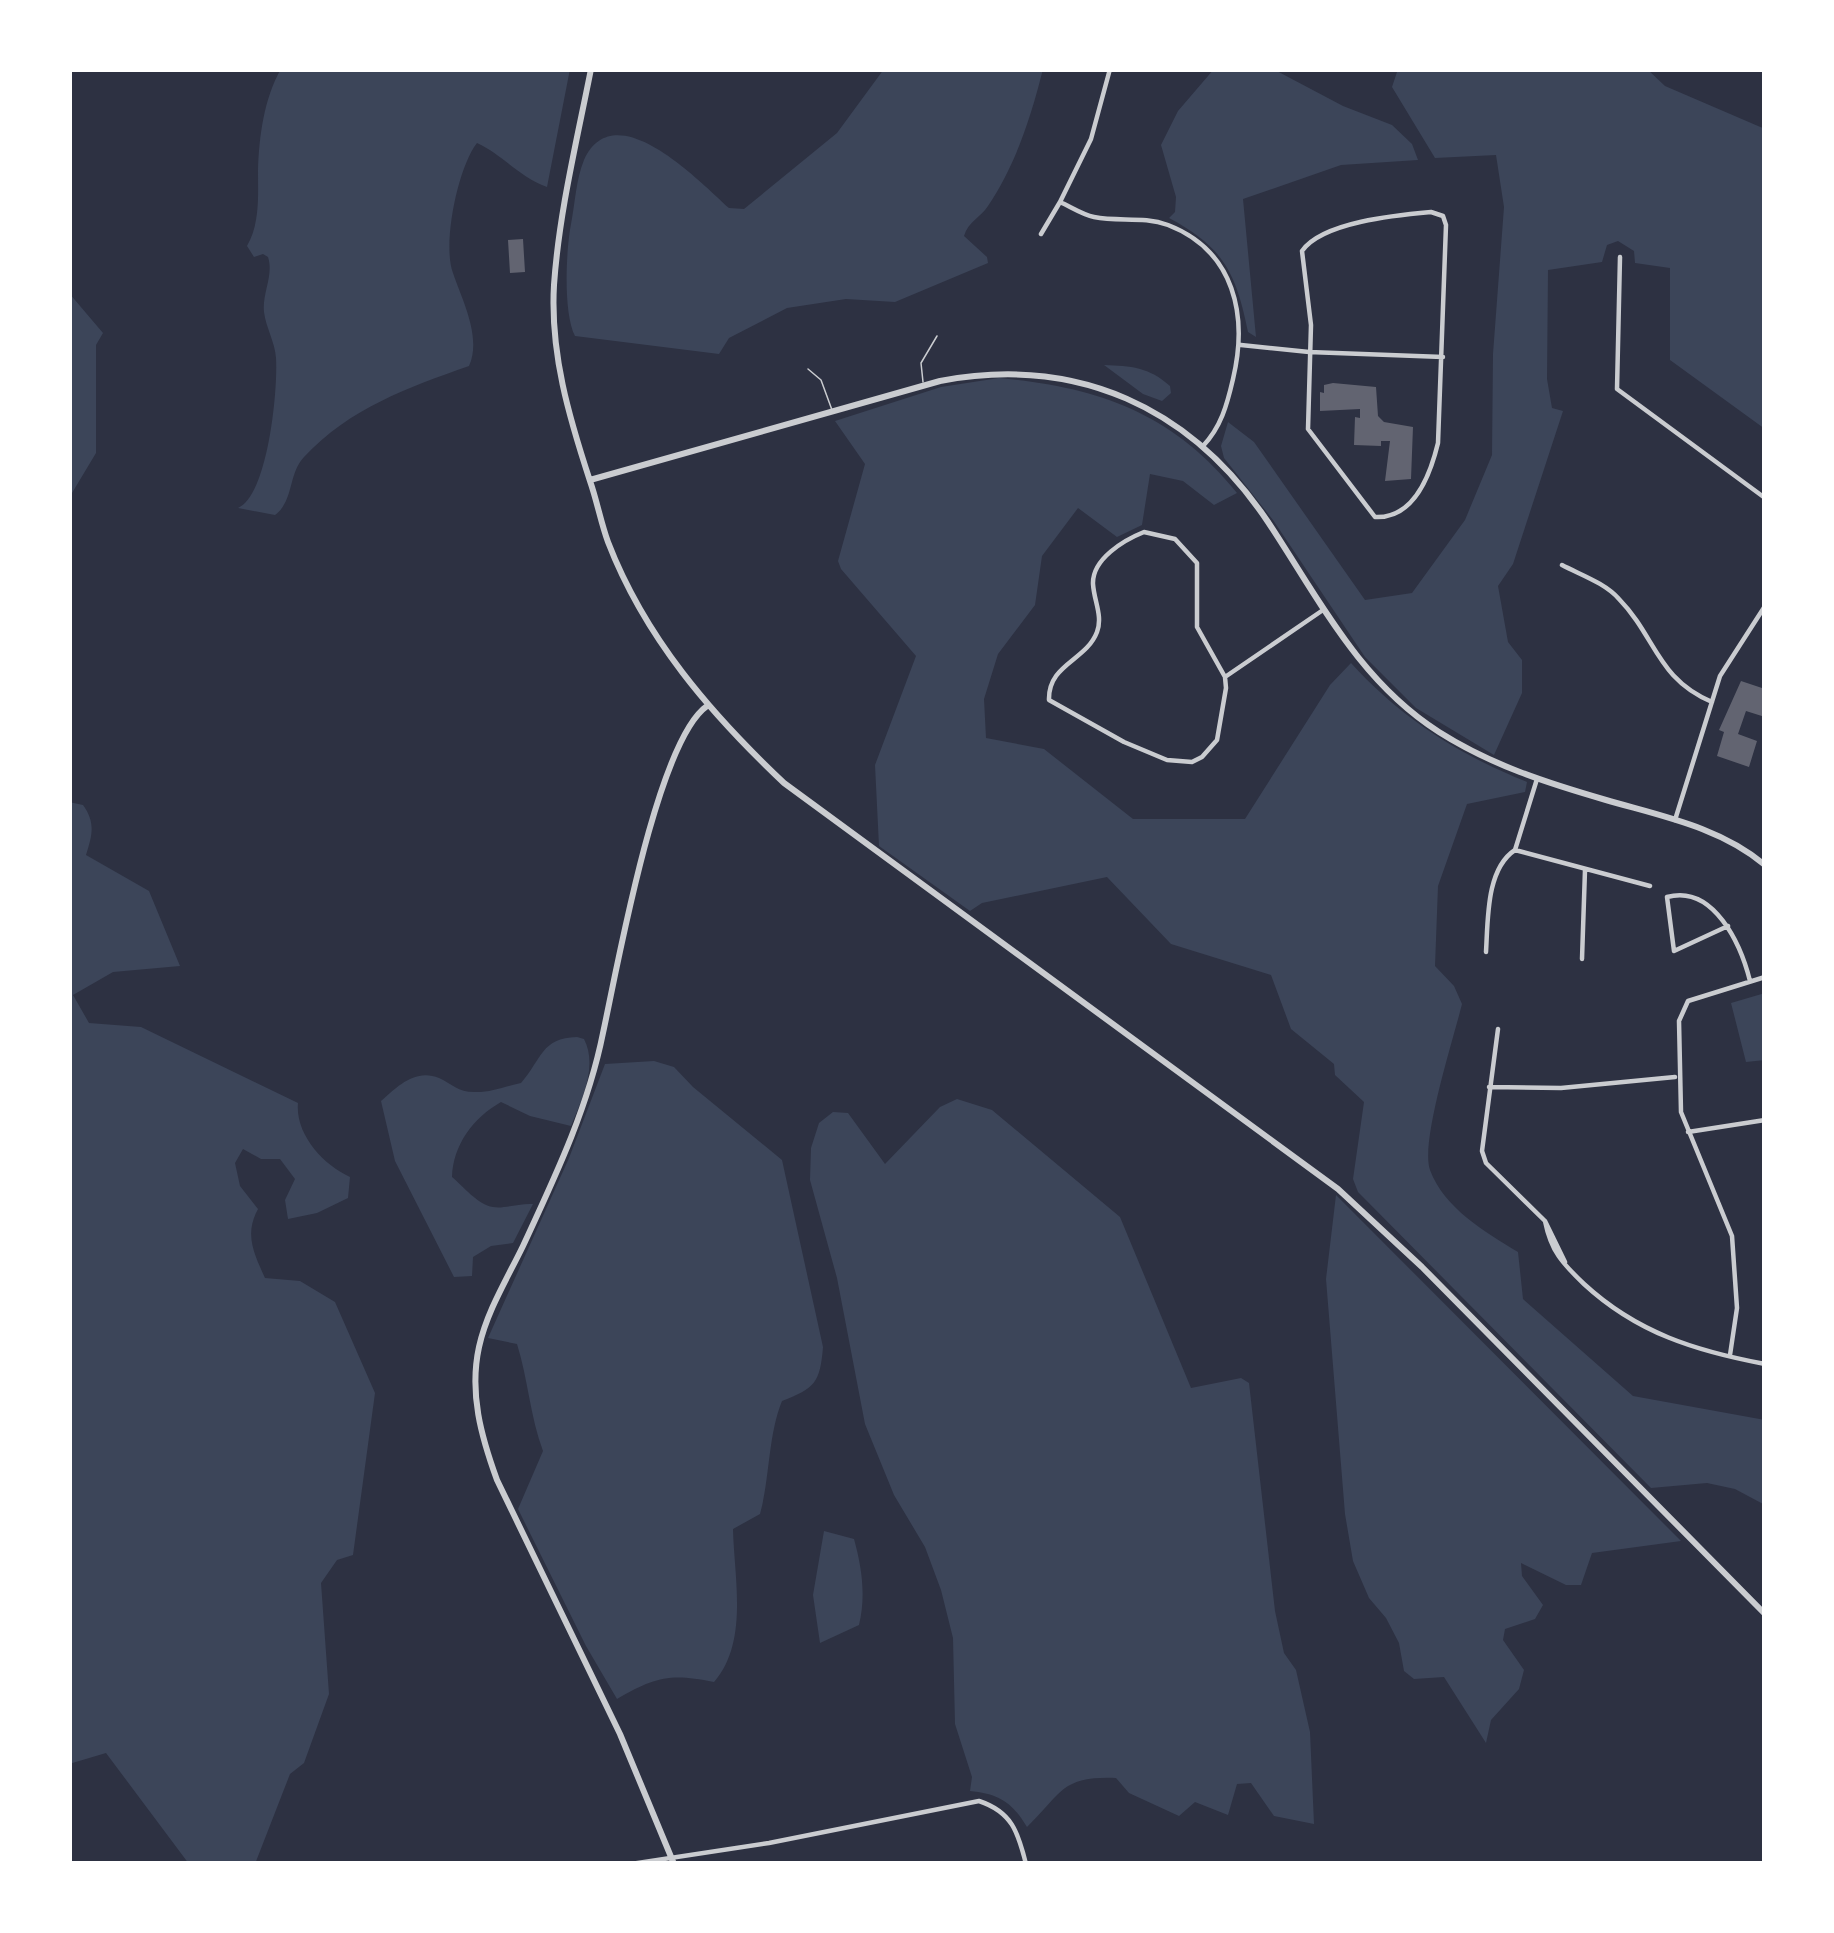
<svg xmlns="http://www.w3.org/2000/svg" width="1834" height="1933" viewBox="0 0 1834 1933" font-family="'Sofia Sans Condensed',sans-serif">
<rect width="100%" height="100%" fill="#2d3142"/>
<path fill="#3c4559" d="M281,69H570L547,187C519,177 503,155 477,143C458,167 442,244 453,273C462,300 482,337 469,366C407,388 350,408 304,457C288,474 294,501 275,515L238,508C268,495 278,390 276,358C275,342 266,328 264,312C262,293 274,275 268,257L263,254L254,257L247,246C260,223 258,197 258,171C259,137 264,98 281,69Z
M884,69H1043C1031,117 1016,164 988,206C980,218 968,222 964,236L987,257L988,263L895,302L846,299L787,308L729,338L719,354L575,336C563,313 566,250 571,224C575,204 576,179 584,160C615,92 701,183 729,208L744,209L837,133Z
M1214,69H1273L1343,106L1392,125L1412,144L1418,160L1341,165L1243,199L1256,337L1248,332C1236,272 1223,247 1169,218L1175,212L1176,197L1161,145L1178,111Z
M1398,69H1647L1665,86L1765,129V429L1670,360V268L1635,263L1634,251L1618,241L1607,245L1602,262L1548,270L1547,379L1552,408L1563,411L1513,564L1498,586L1508,642L1522,660V693L1494,755L1416,708L1365,657L1273,520L1224,458L1221,446L1228,422L1254,442L1365,600L1412,593L1465,520L1492,455L1493,354L1504,207L1496,155L1435,158L1392,87Z
M69,293L103,333L96,345V453L69,498Z
M1104,365C1131,366 1149,367 1170,386L1171,393L1162,401L1143,394Z
M999,378C1098,387 1173,413 1237,493L1214,505L1183,481L1150,474L1142,525L1117,537L1078,508L1042,556L1035,605L998,654L984,699L986,738L1044,749L1133,819H1245L1330,685L1351,663C1402,719 1458,754 1527,782L1525,792L1467,804L1438,886L1435,966L1454,986L1462,1004C1454,1037 1420,1142 1430,1170C1444,1208 1485,1232 1518,1252L1523,1299L1633,1396L1765,1420V1505L1735,1489L1707,1483L1651,1488L1358,1192L1353,1179L1364,1102L1335,1075L1334,1064L1291,1029L1271,975L1171,944L1107,877L982,903L970,911L879,846L875,765L916,656L841,569L838,561L865,464L835,421L941,387Z
M69,802L83,805C96,823 92,836 86,855L149,891L180,966L113,972L73,995L89,1023L141,1027L298,1103C295,1134 323,1165 350,1177L348,1198L317,1213L288,1219L285,1200L295,1179L280,1159H261L243,1149L235,1163L240,1186L258,1209C244,1234 254,1254 265,1278L300,1281L335,1302L375,1393L353,1555L337,1560L321,1583L329,1694L304,1763L290,1774L255,1864H189L106,1753L69,1764Z
M1765,993V1060L1746,1062L1731,1003Z
M577,1037L584,1039C598,1066 582,1099 571,1126L530,1116L501,1102C473,1118 453,1145 452,1177C463,1186 478,1205 493,1207C504,1209 519,1203 533,1204L513,1243L491,1246L473,1257L472,1276L454,1277L395,1161L381,1101C397,1087 415,1068 439,1078C452,1084 458,1092 474,1092C489,1093 506,1086 521,1083C542,1059 541,1038 577,1037Z
M654,1061L674,1067L693,1087L782,1160L823,1347C820,1383 815,1388 782,1401C768,1435 770,1478 760,1514L733,1529C734,1577 749,1642 714,1682C670,1673 655,1677 617,1699L586,1646L518,1509L543,1451C530,1416 528,1379 517,1344L488,1338L569,1158L605,1064Z
M957,1099L992,1110L1120,1217L1191,1388L1241,1378L1249,1383L1275,1611L1284,1653L1296,1670L1310,1732L1314,1824L1274,1816L1251,1783L1237,1784L1228,1815L1195,1802L1179,1816L1129,1793L1116,1778C1061,1776 1063,1792 1027,1827C1012,1802 999,1794 970,1791L972,1777L955,1724L953,1638L941,1590L925,1547L894,1495L865,1424L837,1278L810,1180L811,1148L819,1123L833,1112L848,1113L885,1164L940,1107Z
M1336,1195L1681,1541L1592,1553L1581,1585H1566L1521,1563L1522,1576L1543,1605L1535,1619L1505,1629L1503,1640L1524,1670L1519,1689L1491,1720L1486,1743L1444,1677L1414,1679L1404,1671L1399,1643L1386,1618L1369,1598L1353,1561L1345,1514L1326,1279Z
M824,1531L854,1539C862,1568 866,1596 859,1625L820,1643L813,1595Z"/>
<path fill="#626471" d="M523,239L525,272L510,273L508,240Z
M1333,383L1376,387L1378,416L1384,422L1413,427L1411,479L1385,481L1390,441H1381V446L1354,445L1355,417L1360,418V409L1320,411V392L1324,393V385Z
M1741,681L1765,689V717L1746,711L1738,734L1757,741L1749,767L1717,756L1724,732L1719,730Z"/>
<g fill="none" stroke-linecap="round" stroke-linejoin="round">
<path stroke="#caccd0" stroke-width="1.5" d="M808,369L821,380L832,410
M923,382L921,363L937,336"/>
<path stroke="#caccd0" stroke-width="4.5" d="M1110,69L1091,139L1060,202C1071,207 1083,215 1094,217C1119,222 1143,216 1168,225C1235,251 1248,316 1233,379C1227,405 1221,427 1203,446
M1763,69L1765,70
M1431,212L1443,216L1446,225L1438,443C1430,476 1414,519 1375,517L1308,429L1311,325L1302,251C1322,222 1397,215 1431,212Z
M1041,234L1060,202
M1620,257L1617,389L1765,498
M1241,345L1309,352L1443,357
M1144,532L1175,539L1197,563V627L1225,677L1226,688L1217,740L1202,757L1192,762L1167,760L1124,742L1049,700C1048,664 1086,661 1097,632C1103,616 1094,601 1093,584C1092,559 1124,540 1144,532Z
M1562,565C1581,575 1605,583 1619,599C1656,637 1657,679 1712,702
M1225,677L1323,610
M1537,779L1515,850L1650,886
M1675,820L1720,676L1765,606
M1728,926L1674,951L1667,897C1714,884 1741,945 1750,981
M1486,952C1488,920 1486,869 1515,850
M1582,959L1585,870
M1498,1029L1482,1151L1486,1163L1545,1221L1565,1262
M1489,1087L1561,1088L1675,1077
M1688,1132L1765,1120
M1545,1221C1551,1251 1562,1263 1584,1284C1637,1333 1696,1351 1765,1364
M1730,1355L1737,1308L1732,1236L1681,1112L1679,1021L1688,1001L1765,977
M631,1864L769,1843L979,1801C1012,1812 1018,1832 1026,1864"/>
<path stroke="#caccd0" stroke-width="6" d="M591,69C577,140 559,213 554,285C550,353 569,417 590,481C597,501 601,523 608,542C645,638 711,714 784,783L1338,1189L1422,1267L1765,1614
M590,480L940,381C1077,355 1191,407 1268,522C1319,599 1359,681 1439,732C1491,765 1547,783 1606,800C1661,816 1720,827 1765,865
M674,1864L620,1734L497,1480C481,1436 469,1393 479,1347C487,1311 507,1279 523,1246C555,1177 588,1108 603,1033C617,969 657,741 707,706"/>
</g>
<rect width="1834" height="1933" fill="none" stroke="#ffffff" stroke-width="144"/>
</svg>
